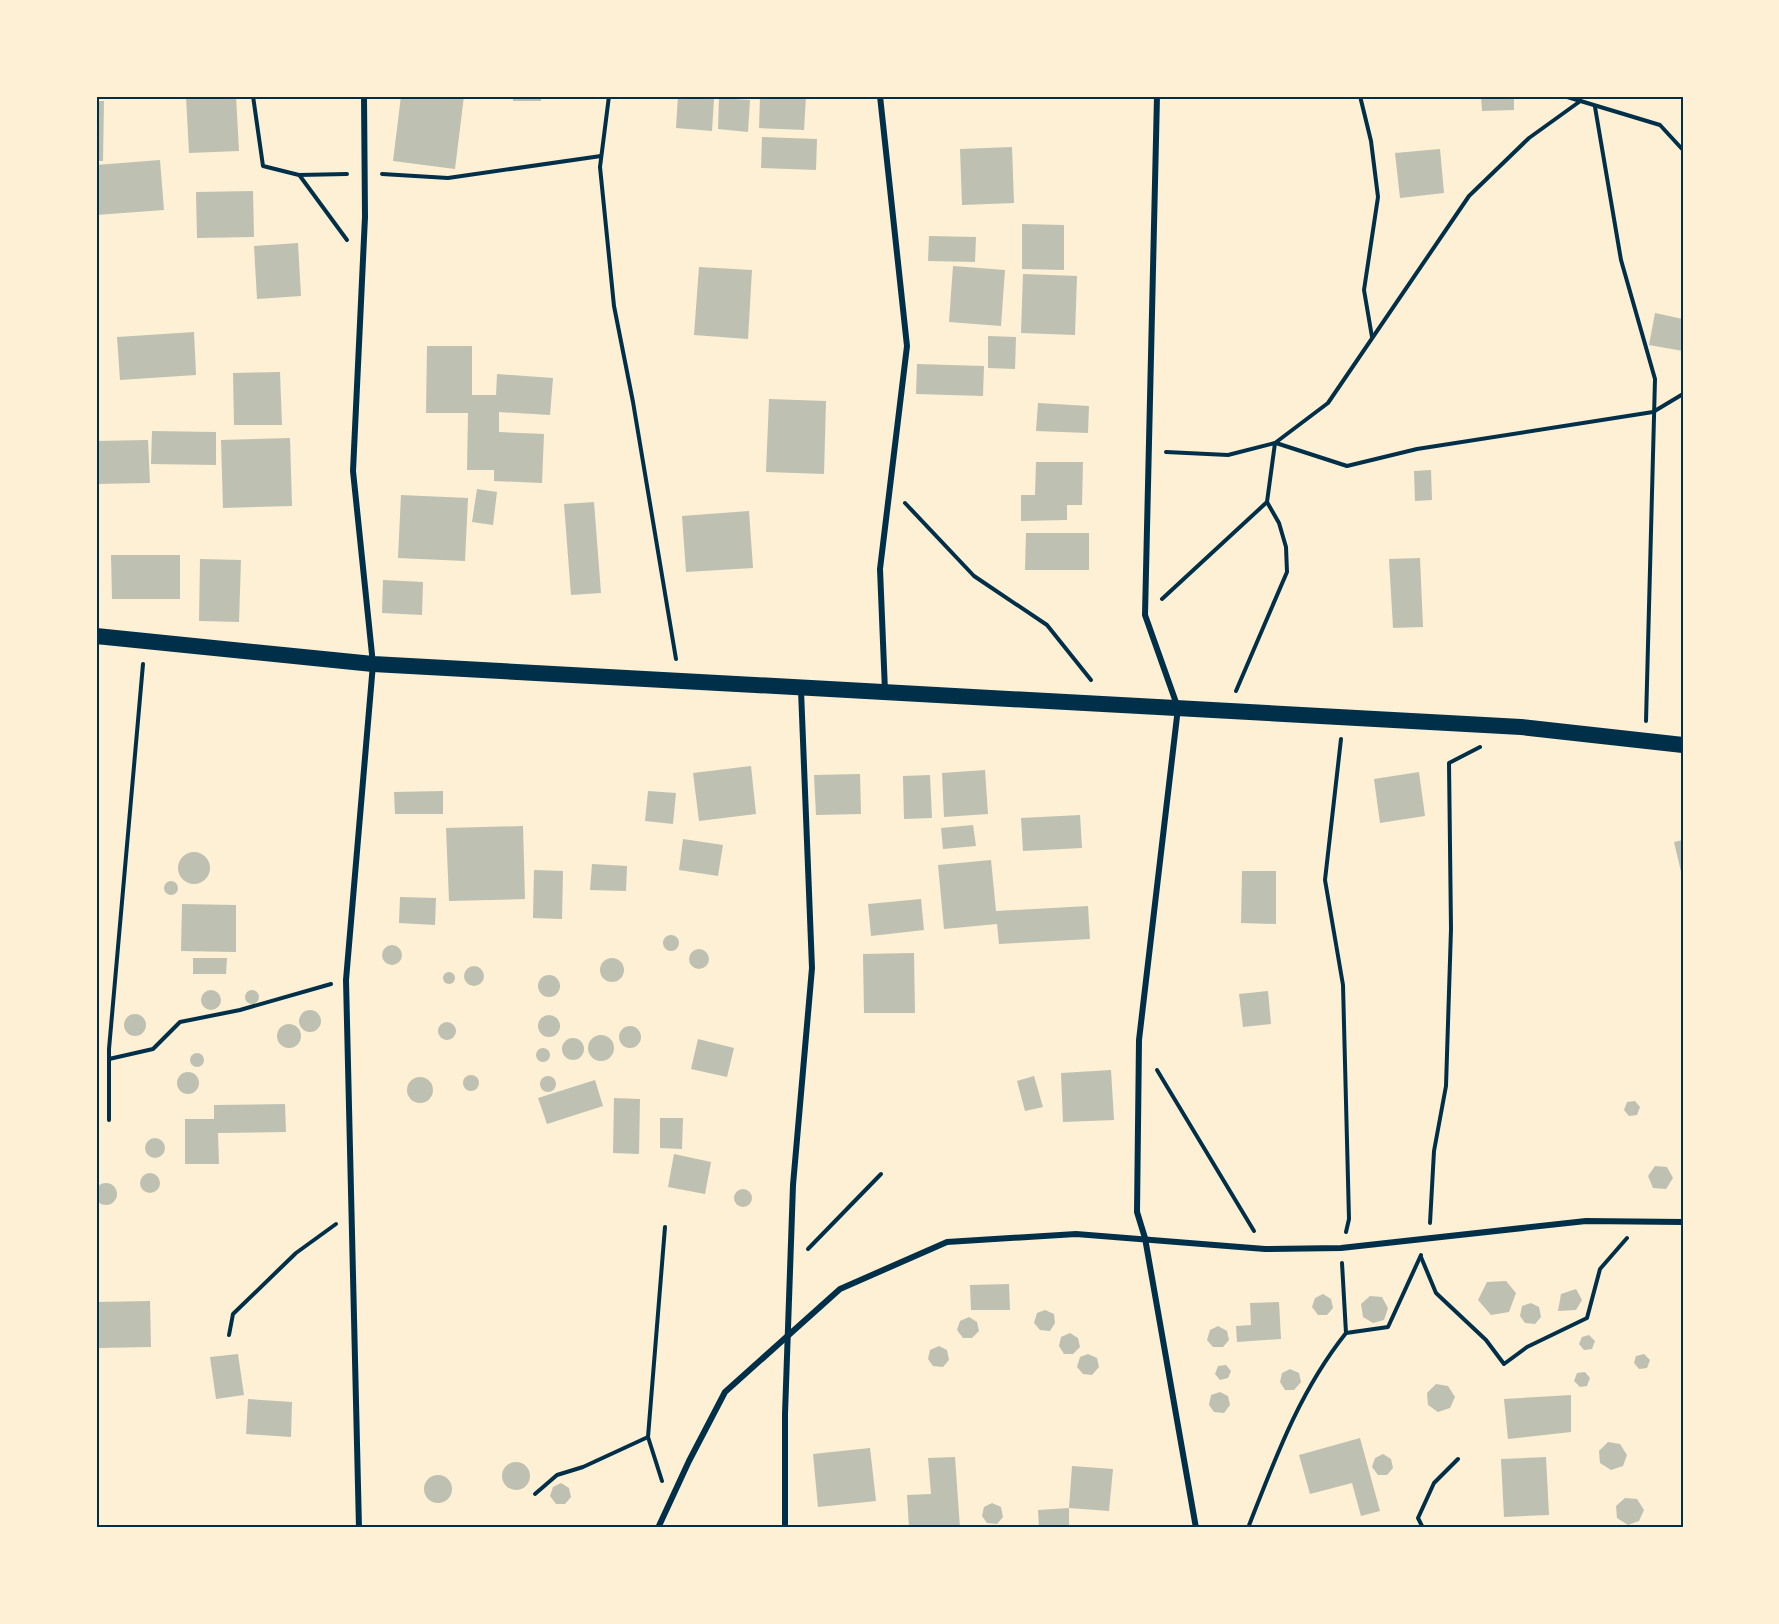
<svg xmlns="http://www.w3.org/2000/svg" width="1779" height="1624" font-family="Roboto,sans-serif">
  <rect width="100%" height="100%" fill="#fdf0d5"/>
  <g fill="#bec0b2">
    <polygon points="186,96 236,96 239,151 189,153"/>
    <polygon points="401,96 464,96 455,169 393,161"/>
    <rect x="513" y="96" width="28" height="5"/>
    <polygon points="678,96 714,99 712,131 676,128"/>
    <polygon points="760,96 806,96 804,130 759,128"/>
    <polygon points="1481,96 1514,96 1514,110 1482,111"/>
    <polygon points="719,98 750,100 748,132 718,129"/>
    <polygon points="96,101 104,101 103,161 96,161"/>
    <polygon points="762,137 817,139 816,170 761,168"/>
    <polygon points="1012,147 1014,203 962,205 960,149"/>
    <polygon points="1440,149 1444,193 1400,198 1395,153"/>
    <polygon points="160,160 164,210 96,215 96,165"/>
    <polygon points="253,191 254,237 197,238 196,192"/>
    <polygon points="1022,224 1064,225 1064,270 1022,269"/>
    <polygon points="929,236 976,237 975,262 928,261"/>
    <polygon points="298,243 301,296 257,299 254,246"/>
    <polygon points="953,266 1005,270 1001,326 949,322"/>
    <polygon points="699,267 752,270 748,339 694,335"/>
    <polygon points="1023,274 1077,276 1075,335 1021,333"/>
    <polygon points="1655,313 1683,319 1683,351 1649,345"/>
    <polygon points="194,332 196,375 120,380 117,337"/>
    <polygon points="988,336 1016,337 1015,369 988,368"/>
    <polygon points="427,346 472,346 472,395 496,395 497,374 553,378 550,415 499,412 499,432 544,434 542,483 494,481 494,470 467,470 468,413 426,413"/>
    <polygon points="917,364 984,366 983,396 916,394"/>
    <polygon points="280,372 282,425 234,425 233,373"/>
    <polygon points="769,399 826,401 824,474 766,472"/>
    <polygon points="1038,403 1089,406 1088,433 1036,431"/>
    <polygon points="152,431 216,432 216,465 151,464"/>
    <polygon points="290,438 292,506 223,508 221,440"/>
    <polygon points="148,440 150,483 96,484 96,441"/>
    <polygon points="1036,462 1083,462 1082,505 1067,505 1067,520 1021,521 1021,495 1035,495"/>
    <polygon points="1431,470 1432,500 1415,501 1414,471"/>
    <polygon points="477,489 497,492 493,525 472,522"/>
    <polygon points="401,495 468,498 465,561 398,558"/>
    <polygon points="594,502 601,593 571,595 564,504"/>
    <polygon points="749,511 753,568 686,572 682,516"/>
    <polygon points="1026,533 1089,533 1089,570 1025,570"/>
    <polygon points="111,555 180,555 180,599 112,599"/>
    <polygon points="1420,558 1423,627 1393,628 1389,559"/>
    <polygon points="200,559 241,560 239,622 199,621"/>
    <polygon points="383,580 423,582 422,615 382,613"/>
    <polygon points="751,766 756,814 699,821 693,773"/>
    <polygon points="985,770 988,814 944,817 942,773"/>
    <polygon points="1419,772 1425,816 1380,823 1374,779"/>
    <polygon points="860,774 861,814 816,815 814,775"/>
    <polygon points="930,775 932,818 904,819 903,776"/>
    <polygon points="443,791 443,814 395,814 394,792"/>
    <polygon points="648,791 676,793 673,824 645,821"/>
    <polygon points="1080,815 1082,848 1023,851 1021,818"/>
    <polygon points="973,825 976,846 943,849 941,828"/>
    <polygon points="523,826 525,899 449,901 446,828"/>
    <polygon points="683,839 723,845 718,876 679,870"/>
    <polygon points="1683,840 1683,876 1682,876 1674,842"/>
    <circle cx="194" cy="868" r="16"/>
    <polygon points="991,860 996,911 1088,906 1090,939 999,944 997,924 944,929 938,865"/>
    <polygon points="592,864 627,866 626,891 590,890"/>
    <polygon points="534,870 563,871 562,919 533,918"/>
    <polygon points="1242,871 1276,871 1276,924 1241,923"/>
    <circle cx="171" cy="888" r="7"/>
    <polygon points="400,897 436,898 435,925 399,923"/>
    <polygon points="921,899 924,930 871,936 868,904"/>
    <polygon points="182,904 236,905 236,952 181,951"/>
    <circle cx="671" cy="943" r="8"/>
    <circle cx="392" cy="955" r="10"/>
    <circle cx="699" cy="959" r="10"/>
    <polygon points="914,953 915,1013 864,1013 863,954"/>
    <circle cx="612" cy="970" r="12"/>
    <polygon points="193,958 227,958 226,974 193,974"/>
    <circle cx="474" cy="976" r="10"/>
    <circle cx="449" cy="978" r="6"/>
    <circle cx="549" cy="986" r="11"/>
    <circle cx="252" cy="997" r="7"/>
    <circle cx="211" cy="1000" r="10"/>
    <polygon points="1268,991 1271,1024 1243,1027 1239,994"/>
    <circle cx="310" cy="1021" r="11"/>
    <circle cx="135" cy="1025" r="11"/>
    <circle cx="549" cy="1026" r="11"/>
    <circle cx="447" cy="1031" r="9"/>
    <circle cx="289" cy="1036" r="12"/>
    <circle cx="630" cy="1037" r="11"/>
    <circle cx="601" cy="1048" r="13"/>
    <circle cx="573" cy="1049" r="11"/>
    <polygon points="698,1039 734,1048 727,1077 691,1069"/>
    <circle cx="543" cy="1055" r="7"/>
    <circle cx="197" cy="1060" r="7"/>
    <polygon points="1111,1070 1114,1120 1063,1122 1061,1073"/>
    <circle cx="188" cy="1083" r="11"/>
    <circle cx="471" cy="1083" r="8"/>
    <polygon points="1034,1076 1043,1107 1025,1111 1017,1081"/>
    <circle cx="548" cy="1084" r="8"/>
    <circle cx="420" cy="1090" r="13"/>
    <polygon points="595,1080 603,1106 547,1124 538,1098"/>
    <polygon points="614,1098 640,1099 639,1154 613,1153"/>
    <polygon points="1635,1101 1640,1107 1637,1115 1629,1116 1624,1110 1627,1102"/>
    <polygon points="285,1104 286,1132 218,1133 219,1164 185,1164 185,1119 214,1119 214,1105"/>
    <polygon points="660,1118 683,1118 682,1149 660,1148"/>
    <circle cx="155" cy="1148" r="10"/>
    <polygon points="674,1154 711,1162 705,1194 668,1187"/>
    <polygon points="1655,1166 1667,1167 1673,1178 1666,1189 1653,1188 1648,1176"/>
    <circle cx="150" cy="1183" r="10"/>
    <circle cx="106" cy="1194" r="11"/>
    <circle cx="743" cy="1198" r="9"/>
    <polygon points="1506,1281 1516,1293 1509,1312 1491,1315 1478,1300 1487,1282"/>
    <polygon points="1009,1284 1010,1310 971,1310 970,1285"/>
    <polygon points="1576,1289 1582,1300 1576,1310 1558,1311 1561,1294"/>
    <polygon points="1323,1294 1331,1299 1333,1308 1327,1315 1318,1315 1312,1307 1315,1298"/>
    <polygon points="1370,1296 1382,1297 1388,1308 1384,1320 1373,1323 1363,1317 1361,1304"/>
    <polygon points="150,1301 151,1347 97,1348 96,1302"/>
    <polygon points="1279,1302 1281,1339 1237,1342 1236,1326 1251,1325 1250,1303"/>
    <polygon points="1531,1303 1539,1307 1541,1317 1535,1324 1525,1323 1520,1316 1522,1306"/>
    <polygon points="1045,1310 1054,1314 1055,1323 1050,1331 1040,1330 1034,1323 1037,1313"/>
    <polygon points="969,1317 977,1322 979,1331 972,1338 963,1338 957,1330 960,1321"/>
    <polygon points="1218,1326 1227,1331 1229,1340 1223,1347 1213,1347 1207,1340 1210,1330"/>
    <polygon points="1070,1333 1078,1338 1080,1347 1073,1354 1064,1354 1059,1346 1061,1337"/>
    <polygon points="1589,1335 1595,1341 1592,1349 1584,1350 1579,1344 1582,1337"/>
    <polygon points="939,1346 947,1350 949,1360 943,1367 933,1366 928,1359 930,1350"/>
    <polygon points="238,1354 244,1395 216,1399 210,1357"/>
    <polygon points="1088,1354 1097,1358 1099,1367 1092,1375 1083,1374 1077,1367 1080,1357"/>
    <polygon points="1644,1354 1650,1360 1647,1368 1639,1369 1634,1363 1636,1356"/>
    <polygon points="1226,1365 1231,1371 1228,1378 1220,1380 1215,1374 1218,1366"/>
    <polygon points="1290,1369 1299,1373 1301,1382 1294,1390 1285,1390 1280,1382 1282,1373"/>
    <polygon points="1585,1372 1590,1378 1587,1386 1580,1387 1574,1381 1577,1373"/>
    <polygon points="1436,1384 1448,1386 1455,1397 1450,1408 1438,1412 1428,1405 1427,1393"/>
    <polygon points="1220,1392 1228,1396 1230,1405 1224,1413 1214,1412 1209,1405 1211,1395"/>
    <polygon points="1571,1395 1571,1432 1508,1439 1504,1399"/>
    <polygon points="248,1399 292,1402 291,1437 246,1434"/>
    <polygon points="1360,1438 1380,1511 1361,1516 1352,1483 1310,1494 1299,1455"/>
    <polygon points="1608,1442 1620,1444 1627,1455 1623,1466 1611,1470 1600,1463 1599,1451"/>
    <polygon points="870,1448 876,1501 818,1507 813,1454"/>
    <polygon points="1383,1454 1391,1459 1393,1468 1387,1475 1378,1475 1372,1467 1375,1458"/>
    <polygon points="955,1457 960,1528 909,1528 907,1495 931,1494 928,1458"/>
    <polygon points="1546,1457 1549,1515 1504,1517 1501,1459"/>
    <circle cx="516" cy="1476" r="14"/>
    <polygon points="1072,1466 1113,1469 1109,1511 1069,1508 1069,1528 1039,1528 1038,1510 1069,1508"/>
    <circle cx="438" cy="1489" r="14"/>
    <polygon points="561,1483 569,1488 571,1497 565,1504 556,1504 550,1496 553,1487"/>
    <polygon points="1625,1498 1637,1499 1644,1510 1639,1521 1628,1525 1617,1518 1616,1506"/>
    <polygon points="992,1503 1001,1507 1003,1517 997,1524 987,1523 982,1516 984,1507"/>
  </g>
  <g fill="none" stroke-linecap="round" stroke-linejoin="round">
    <g stroke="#003049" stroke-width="4">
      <polyline points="253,96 263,166 299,175 347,174"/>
      <polyline points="609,96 600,167 614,306 633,402 676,659"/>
      <polyline points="1360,96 1371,141 1378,197 1364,290 1372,337"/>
      <polyline points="1564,96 1660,125 1683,150"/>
      <polyline points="1595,107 1621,260 1655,379 1646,721"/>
      <polyline points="382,174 448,178 601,156"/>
      <polyline points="300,176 347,240"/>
      <polyline points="1276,443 1347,466 1417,449 1653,412 1683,394"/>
      <polyline points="1166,452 1228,455 1275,443 1328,403 1469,196 1529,138 1579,102 1580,96"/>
      <polyline points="905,503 974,576 1047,625 1091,680"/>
      <polyline points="1162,599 1267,502 1275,443"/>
      <polyline points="1236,691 1287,572 1286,547 1279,523 1267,502"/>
      <polyline points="1341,739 1325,880 1343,985 1349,1219 1346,1232"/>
      <polyline points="109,1059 153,1049 180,1022 240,1010 331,984"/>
      <polyline points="1157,1070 1254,1231"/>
      <polyline points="109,1120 109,1049 143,664"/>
      <polyline points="1430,1223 1434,1151 1446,1086 1451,929 1449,763 1480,747"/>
      <polyline points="808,1249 881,1174"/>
      <polyline points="1421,1257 1436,1293 1486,1340 1504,1364 1527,1347 1587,1318 1600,1269 1627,1238"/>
      <polyline points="1346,1333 1388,1327 1421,1255"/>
      <polyline points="229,1335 233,1314 296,1253 336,1224"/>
      <polyline points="662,1481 648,1437 665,1227"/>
      <polyline points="535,1494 557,1475 583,1467 648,1437"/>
      <path d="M1248,1528C1275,1459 1299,1392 1346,1333L1342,1263"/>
      <polyline points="1423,1528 1418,1518 1434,1483 1458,1459"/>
    </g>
    <g stroke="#003049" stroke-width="6">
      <polyline points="880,96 907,346 880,569 885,691"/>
      <polyline points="1157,96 1145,615 1178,708 1139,1040 1137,1212 1145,1238 1196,1528"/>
      <polyline points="359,1528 346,980 373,664 353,471 365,217 364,96"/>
      <polyline points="658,1528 689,1461 725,1392 840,1289 947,1242 1076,1234 1265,1249 1341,1248 1586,1221 1683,1222"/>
      <polyline points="785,1528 785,1414 793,1185 812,968 801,690"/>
    </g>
    <polyline stroke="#003049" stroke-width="16" points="96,636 373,664 1521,727 1683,745"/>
  </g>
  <rect width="1779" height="1624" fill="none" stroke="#fdf0d5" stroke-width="195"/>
  <rect x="98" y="98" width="1584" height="1428" fill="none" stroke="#003049" stroke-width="2"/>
</svg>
